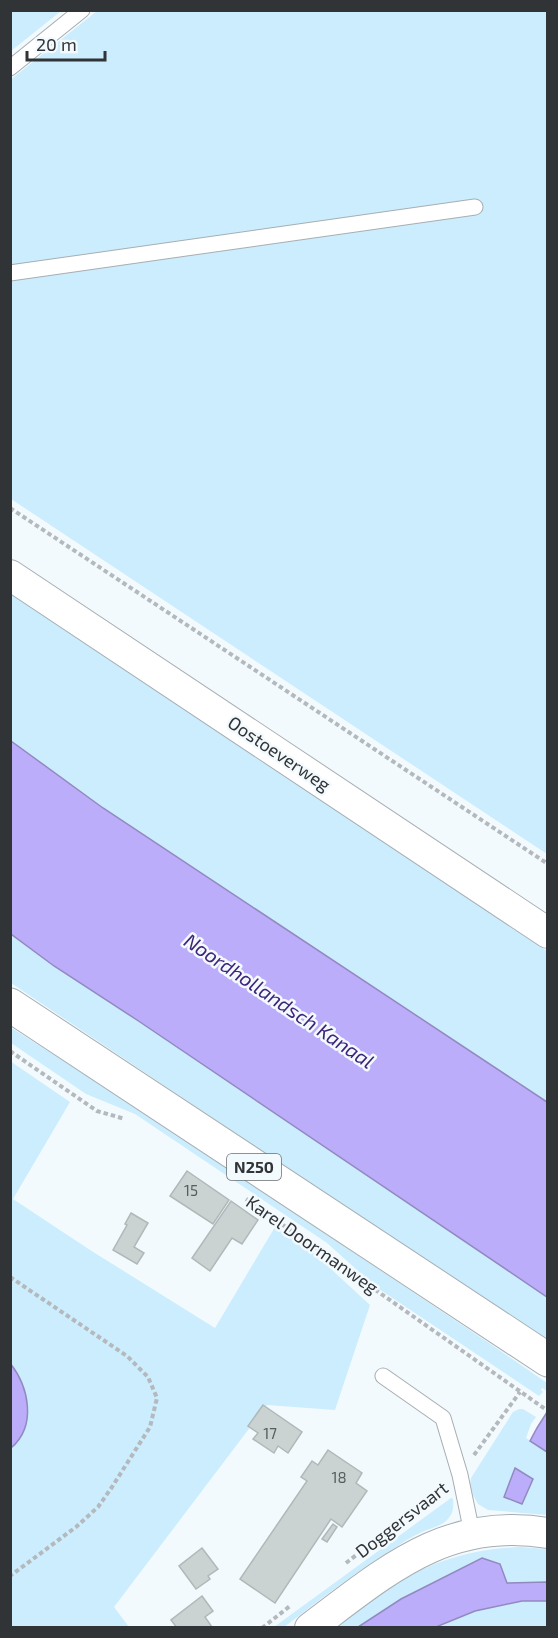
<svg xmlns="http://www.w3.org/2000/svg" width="558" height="1638" font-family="'Exo 2',sans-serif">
  <rect width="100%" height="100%" fill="#f3fafe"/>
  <g fill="#cbedfd">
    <polygon points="10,11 11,10 61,11 11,51"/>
    <polygon points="97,11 547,11 547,854 11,499 10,80"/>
    <polygon points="10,591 547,951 547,1102 103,808 11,741"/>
    <polygon points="10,934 54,966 137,1020 547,1297 547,1342 11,983"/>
    <polygon points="10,1027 124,1099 489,1343 547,1383 547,1391 542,1388 541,1390 543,1392 539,1396 376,1287 327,1243 135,1114 86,1094 11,1043"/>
    <polygon points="10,1061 70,1102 13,1199 90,1250 215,1328 275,1227 305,1245 370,1305 335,1410 267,1405 114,1607 129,1627 11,1627"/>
    <polygon points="519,1409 523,1409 536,1417 531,1424 526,1438 547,1452 547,1515 488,1510 478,1504 473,1495 470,1486 471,1478 513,1412"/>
    <path d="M451,1498L453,1499C454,1507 453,1514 447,1520C440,1527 430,1528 422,1532C415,1535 408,1539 402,1543C360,1569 322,1598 284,1627H274Z"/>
    <path d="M520,1547L547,1549V1582L506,1583L441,1578L401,1599L358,1627L331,1628C396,1581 436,1551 520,1547Z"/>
    <polygon points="522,1601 547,1601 547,1627 436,1628 475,1611"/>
  </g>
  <g fill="#bcadfb" stroke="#9289c0" stroke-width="1.5">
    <polygon points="11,741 103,808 547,1102 547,1297 137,1020 54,966 11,934"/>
    <path d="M10,1363C29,1387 37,1426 11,1448Z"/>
    <polygon points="547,1412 547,1452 530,1441 537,1428"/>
    <polygon points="515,1468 533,1479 522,1504 504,1497"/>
    <polygon points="482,1558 500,1564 507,1583 547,1582 547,1601 522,1601 475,1611 436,1627 358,1627 401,1599"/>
  </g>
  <g fill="#cad2d2" stroke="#b0b8b8" stroke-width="1.5">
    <polygon points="187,1171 229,1200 213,1224 170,1196"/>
    <polygon points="231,1201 258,1220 242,1244 232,1238 210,1271 192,1258"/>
    <polygon points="131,1213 148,1223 134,1247 144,1253 137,1264 113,1250 127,1225 125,1224"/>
    <polygon points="263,1405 302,1432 288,1453 278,1446 274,1453 253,1439 258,1433 248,1426"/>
    <polygon points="328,1450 362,1473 356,1483 367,1491 342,1527 331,1519 275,1603 240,1579 307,1481 301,1477 312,1461 318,1465"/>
    <polygon points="333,1524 337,1527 327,1542 322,1539"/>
    <polygon points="202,1548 218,1569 208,1576 210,1579 196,1589 179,1566"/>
    <polygon points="202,1596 213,1611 205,1617 212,1627 177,1628 171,1620"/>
  </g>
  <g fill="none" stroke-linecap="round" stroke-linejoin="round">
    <defs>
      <g id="service">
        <polyline points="10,68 82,10"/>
        <polyline points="10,273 475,207"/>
        <polyline points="383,1376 443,1418 460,1475 472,1533"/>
      </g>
      <g id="minor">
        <polyline points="10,575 548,933"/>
        <path d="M310,1628C385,1572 446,1516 548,1533"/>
      </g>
      <polyline id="primary" points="10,1005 548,1360"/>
    </defs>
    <use href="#service" stroke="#a7aeb2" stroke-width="17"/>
    <use href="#minor" stroke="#a7aeb2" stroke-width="32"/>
    <use href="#primary" stroke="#a7aeb2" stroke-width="35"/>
    <g stroke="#b4b9bd" stroke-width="4" stroke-dasharray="4.5 3" stroke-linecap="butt">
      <polyline points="10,508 548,864"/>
      <polyline points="10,1051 97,1111 125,1119"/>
      <polyline points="246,1199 548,1411"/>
      <polyline points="10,1277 127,1356 148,1377 157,1398 150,1427 112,1487 98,1507 76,1527 10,1576"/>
      <polyline points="474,1455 520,1392"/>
      <polyline points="346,1563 442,1489"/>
      <polyline points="262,1628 290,1606"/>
    </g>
    <use href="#service" stroke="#fff" stroke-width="15"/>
    <use href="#minor" stroke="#fff" stroke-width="30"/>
    <use href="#primary" stroke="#fff" stroke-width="33"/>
  </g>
  <g text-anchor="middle" stroke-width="5" stroke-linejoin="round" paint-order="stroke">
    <g font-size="15" fill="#575c5d">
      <text x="191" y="1196">15</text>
      <text x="270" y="1439">17</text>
      <text x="339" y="1483">18</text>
    </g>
    <rect fill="#f3fafe" stroke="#6b6f72" stroke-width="1.5" x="227" y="1154" width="54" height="26" rx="4.5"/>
    <g font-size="16" font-weight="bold" fill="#313436">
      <text x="254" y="1173">N250</text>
    </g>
    <g font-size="18" fill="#313436" stroke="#f3fafe">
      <text transform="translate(279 754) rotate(34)" y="6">Oostoeverweg</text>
      <text transform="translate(312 1245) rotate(35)" y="6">Karel Doormanweg</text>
      <text transform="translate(402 1520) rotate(-38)" y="6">Doggersvaart</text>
    </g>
    <g font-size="20" font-style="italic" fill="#40237b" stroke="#f3fafe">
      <text transform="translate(279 1001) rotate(34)" y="7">Noordhollandsch Kanaal</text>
    </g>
  </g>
  <rect width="558" height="1638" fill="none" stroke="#313436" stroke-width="24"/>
  <path d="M27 51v9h78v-9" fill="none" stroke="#313436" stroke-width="3"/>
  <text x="36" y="51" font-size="18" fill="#313436" stroke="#f3fafe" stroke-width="4.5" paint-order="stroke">20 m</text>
</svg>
